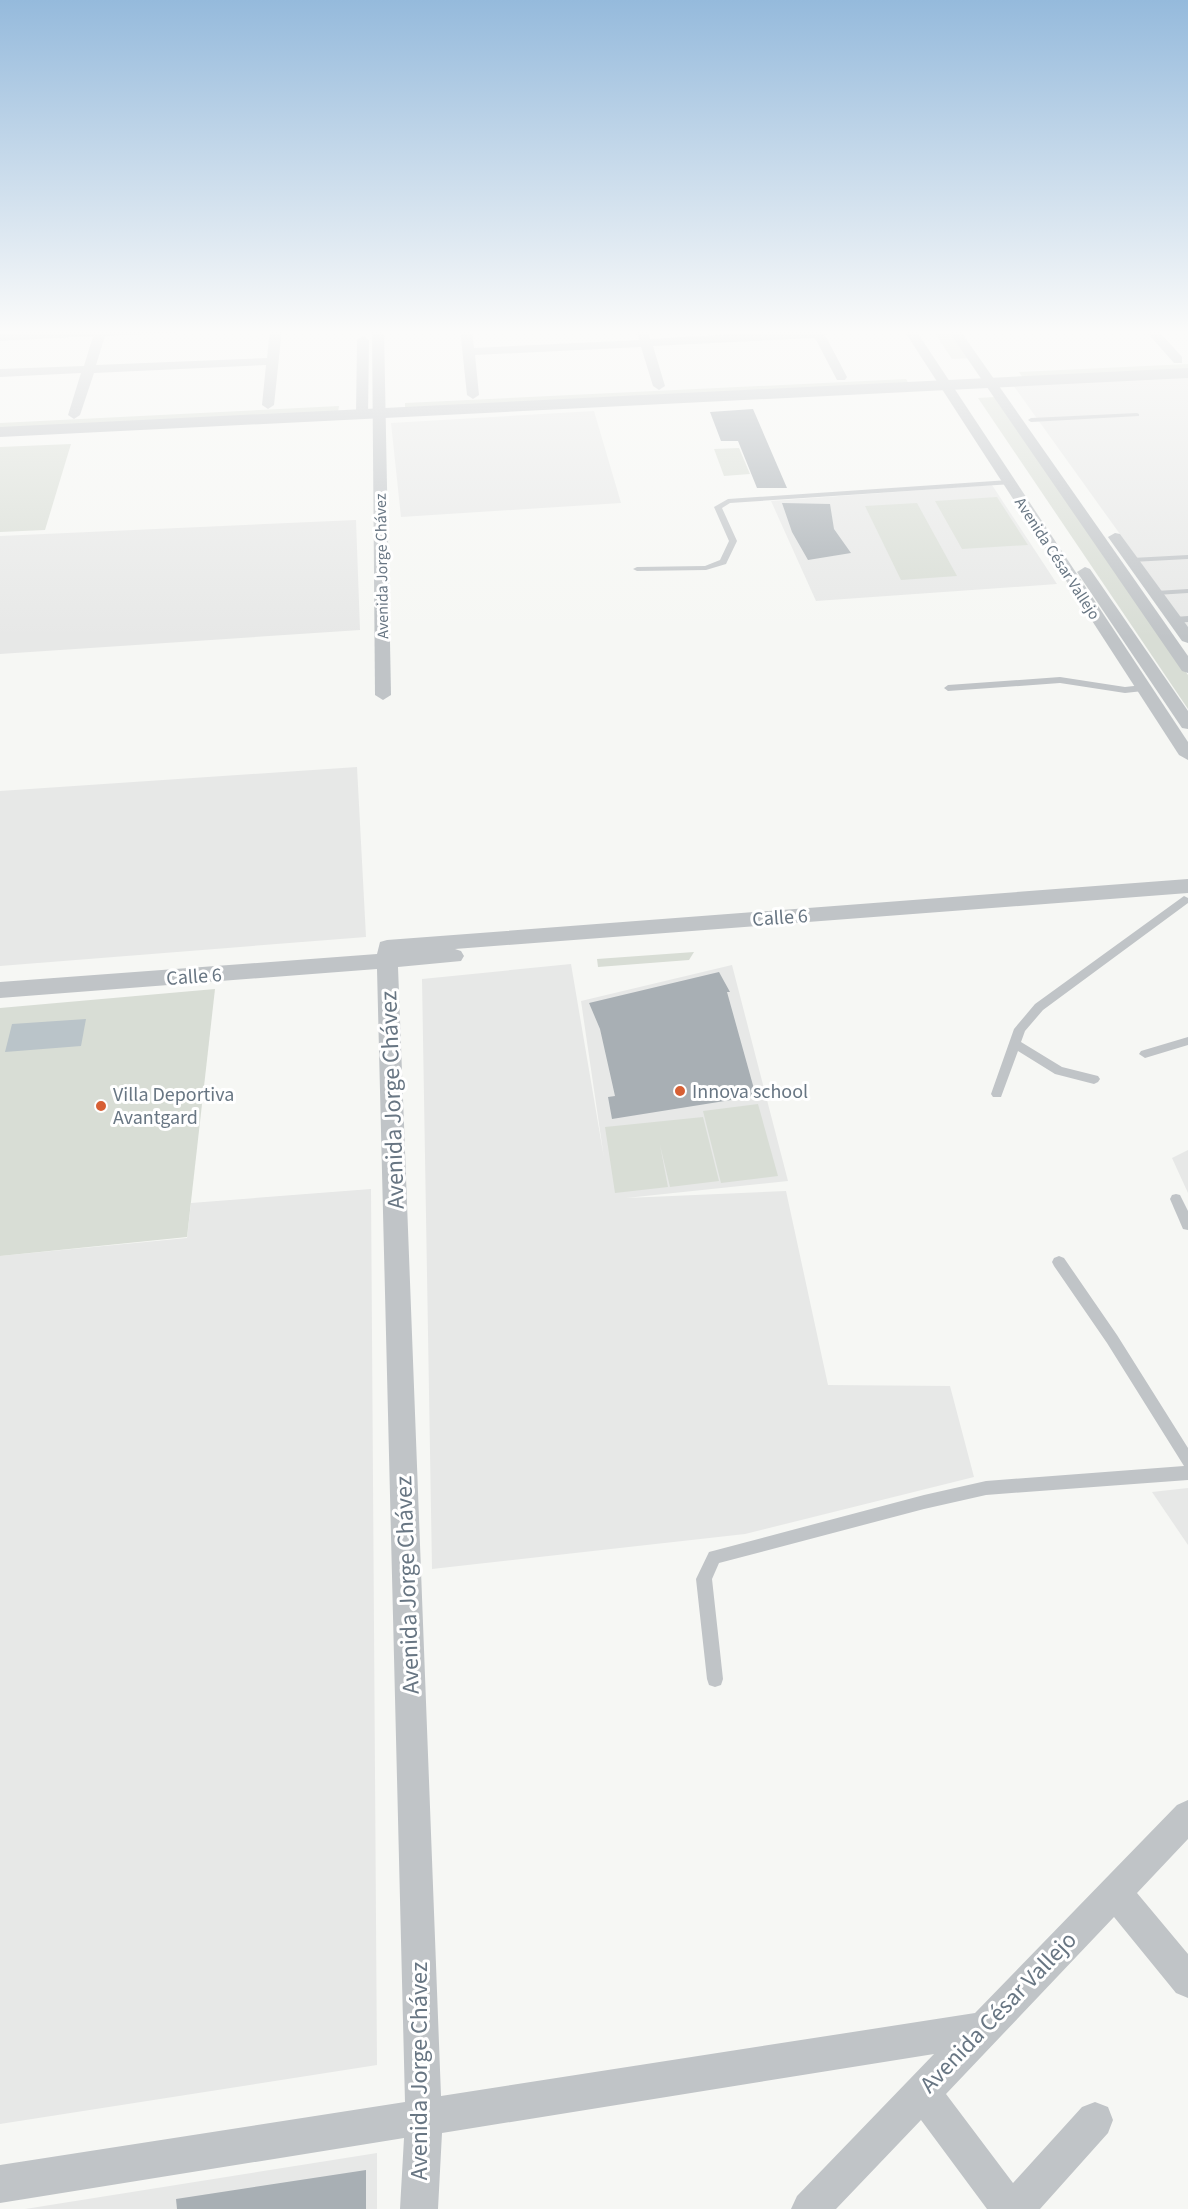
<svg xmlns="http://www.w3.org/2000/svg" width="1188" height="2209" font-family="'Source Sans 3',sans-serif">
  <rect width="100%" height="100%" fill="#f6f7f4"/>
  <g fill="#e7e8e7">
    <polygon points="1188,376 1188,629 1013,385"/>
    <polygon points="594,411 621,503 401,517 391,423"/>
    <polygon points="992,485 1057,584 816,601 771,501"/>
    <polygon points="356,520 360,630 0,654 0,536"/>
    <polygon points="357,767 366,937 0,966 0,791"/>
    <polygon points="571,964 604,1158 581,1001 732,965 788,1181 626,1198 786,1191 828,1385 950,1386 974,1477 745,1534 432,1569 422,979"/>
    <polygon points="1188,1150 1188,1193 1172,1158"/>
    <polygon points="371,1189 377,2065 0,2124 0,1256 187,1238 191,1203"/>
    <polygon points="1188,1488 1188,1545 1152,1492"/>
    <polygon points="377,2153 377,2209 25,2209"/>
  </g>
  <g fill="#d8ddd5">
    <polygon points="932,329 953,329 973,358 952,359"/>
    <polygon points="1188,364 1188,370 1023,378 1019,372"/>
    <polygon points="906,379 909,384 405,409 405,403"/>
    <polygon points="995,397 1188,675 1188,709 978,398"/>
    <polygon points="339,406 338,412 0,428 0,423"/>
    <polygon points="71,444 45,530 0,532 0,447"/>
    <polygon points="739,448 750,474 724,476 714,449"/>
    <polygon points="997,497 1028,545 962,549 935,501"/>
    <polygon points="917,503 957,576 901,580 865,506"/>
    <polygon points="694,952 689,960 598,967 597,959"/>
    <polygon points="215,989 187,1237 0,1256 0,1008"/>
    <polygon points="758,1104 778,1176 721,1183 703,1111"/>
    <polygon points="703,1117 719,1181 670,1187 660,1145 668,1187 615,1193 605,1127"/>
  </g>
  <polygon fill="#bac4c9" points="86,1019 81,1046 5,1052 12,1024"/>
  <g fill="#a8afb4">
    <polygon points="753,409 787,488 757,488 738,441 721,441 710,412"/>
    <polygon points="782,503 830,504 834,529 851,553 808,560 792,532"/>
    <polygon points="719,972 730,992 727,992 756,1096 612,1119 608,1097 615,1096 600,1029 589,1003"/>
    <polygon points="366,2170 366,2209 177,2209 176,2199"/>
  </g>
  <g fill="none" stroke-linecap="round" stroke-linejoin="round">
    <g fill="#c0c4c7" fill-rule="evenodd">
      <polygon points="1137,413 1139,414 1139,416 1031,422 1028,420 1031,418"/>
      <polygon points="1009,480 1013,482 1012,484 730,503 722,508 737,541 726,564 706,570 637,571 633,569 637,567 705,566 720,560 729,541 714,507 728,499"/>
      <polygon points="1188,555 1188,559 1132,562 1128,560 1132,558"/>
      <polygon points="1188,589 1188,593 1156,595 1152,593 1156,591"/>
      <polygon points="1188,616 1188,622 1175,623 1171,620 1175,617"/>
      <polygon points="1060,677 1125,687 1143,685 1147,688 1143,691 1125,693 1060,683 948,691 944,688 948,685"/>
      <polygon points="1184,896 1188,898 1188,903 1043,1010 1025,1031 1021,1042 1062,1067 1098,1076 1100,1079 1098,1082 1094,1084 1055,1074 1018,1051 1001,1097 993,1097 991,1094 1014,1029 1035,1004"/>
      <polygon points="1188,1037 1188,1045 1145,1058 1139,1054 1141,1051"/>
      <polygon points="1176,1194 1180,1195 1188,1211 1188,1230 1183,1229 1170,1199 1172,1195"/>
      <polygon points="1059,1256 1064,1258 1117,1335 1188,1448 1188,1480 986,1495 924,1509 719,1563 712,1579 723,1679 721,1685 715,1687 709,1685 707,1679 696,1579 709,1552 924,1495 986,1481 1184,1466 1107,1343 1054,1266 1052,1262 1054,1258"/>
    </g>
    <g fill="#c0c4c7" fill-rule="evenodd">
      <polygon points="95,329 182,329 176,333 105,336 96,365 267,358 270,329 282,329 274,405 268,409 262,405 266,365 94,373 80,415 74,419 68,415 81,373 0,377 0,369 84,366 93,336 0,341 0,333"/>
      <polygon points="372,329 384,329 391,695 383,700 375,695"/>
      <polygon points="460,329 472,329 474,348 639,340 637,329 647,329 650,339 822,329 847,377 845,380 837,380 815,338 653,346 665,386 659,390 653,386 641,347 475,355 479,395 473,399 467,395"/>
      <polygon points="903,329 915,329 1188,742 1188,760 1179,755"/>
      <polygon points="947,329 959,329 1188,656 1188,673 1182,671"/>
      <polygon points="1144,329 1157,329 1182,357 1182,363 1174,363"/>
      <polygon points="363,336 369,340 368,415 362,419 356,415 357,340"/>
      <polygon points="1115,533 1120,534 1188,627 1188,643 1182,641 1108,537"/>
      <polygon points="1085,567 1090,569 1188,711 1188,729 1182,728 1077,572"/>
      <polygon points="1188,879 1188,893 455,949 461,951 464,956 461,961 398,967 441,2096 975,2013 1177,1805 1188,1800 1188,1839 1137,1893 1188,1954 1188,1998 1176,1993 1114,1917 946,2094 1013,2183 1082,2107 1095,2102 1108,2107 1113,2120 1108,2133 1040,2209 987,2209 921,2120 836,2209 791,2209 797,2196 934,2054 442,2133 438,2209 400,2209 404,2138 0,2203 0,2165 405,2102 377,969 0,998 0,982 377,954 380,942 387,940"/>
    </g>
    <polygon fill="#c0c4c7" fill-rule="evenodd" points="1188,368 1188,378 0,437 0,427"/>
  </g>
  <linearGradient id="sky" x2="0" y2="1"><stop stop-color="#95badc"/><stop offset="0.52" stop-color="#fbfbfa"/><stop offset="1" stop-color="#fbfbfa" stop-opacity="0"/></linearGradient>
  <rect width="1188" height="638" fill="url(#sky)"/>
  <g fill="#d75f34" stroke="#fff" stroke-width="2">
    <circle cx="680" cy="1091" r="6"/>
    <circle cx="101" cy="1106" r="6"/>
  </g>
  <g text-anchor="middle" stroke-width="6" stroke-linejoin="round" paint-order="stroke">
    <g font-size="16" fill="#687683" stroke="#fff">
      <text transform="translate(1058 558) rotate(57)" y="6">Avenida César Vallejo</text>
      <text transform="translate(381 566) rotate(-91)" y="6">Avenida Jorge Chávez</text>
    </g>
    <g font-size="20" fill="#687683" stroke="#fff">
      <text transform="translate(780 917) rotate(-4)" y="7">Calle 6</text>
      <text transform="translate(194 976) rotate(-4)" y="7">Calle 6</text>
    </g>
    <g font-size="20" fill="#687683" stroke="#fff" text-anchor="start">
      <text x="692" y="1098">Innova school</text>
      <text x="113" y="1101">Villa Deportiva<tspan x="113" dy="23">Avantgard</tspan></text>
    </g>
    <g font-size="24" fill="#687683" stroke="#fff">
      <text transform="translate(392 1100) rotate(-92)" y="8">Avenida Jorge Chávez</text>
      <text transform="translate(407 1585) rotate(-92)" y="8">Avenida Jorge Chávez</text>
      <text transform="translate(998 2012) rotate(-46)" y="8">Avenida César Vallejo</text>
      <text transform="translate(419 2071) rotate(-90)" y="8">Avenida Jorge Chávez</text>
    </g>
  </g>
</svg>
